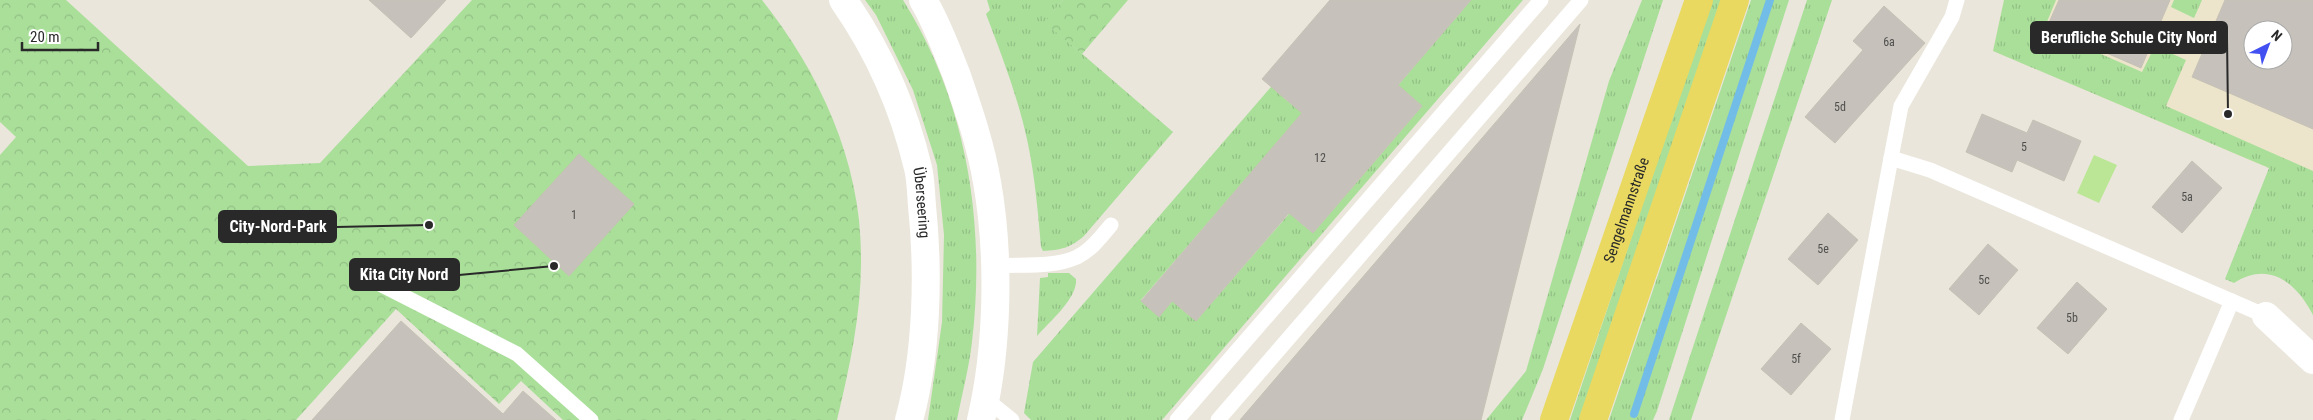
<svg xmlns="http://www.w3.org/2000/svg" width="2313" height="420" font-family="'Roboto Condensed',sans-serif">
  <defs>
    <pattern id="grass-tufts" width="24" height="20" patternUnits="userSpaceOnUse" patternTransform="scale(1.25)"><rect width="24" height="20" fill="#aadf9a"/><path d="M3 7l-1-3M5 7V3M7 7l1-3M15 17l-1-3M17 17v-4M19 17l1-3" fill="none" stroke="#92bf85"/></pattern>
    <pattern id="park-crowns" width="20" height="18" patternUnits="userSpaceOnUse" patternTransform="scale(1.25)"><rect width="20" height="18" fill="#aadf9a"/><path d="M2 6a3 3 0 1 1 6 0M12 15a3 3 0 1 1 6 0" fill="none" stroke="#92bf85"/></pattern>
  </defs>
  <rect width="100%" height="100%" fill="#eae6db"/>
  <path fill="#ece5cb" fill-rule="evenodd" d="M2004,0H2313V187L1993,51ZM2253,30H2283V60H2253Z"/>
  <g fill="url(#grass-tufts)">
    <path d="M865,0H903C967,102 986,223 972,342C969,368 962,394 957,420H928L942,322L944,235L937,165L913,90L876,15Z"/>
    <path d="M987,0H1063L1045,22L1173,132L1084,236C1070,248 1061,250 1043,251L1041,247C1038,212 1035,178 1028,144C1019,100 1002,56 986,14L990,10Z"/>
    <polygon points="1471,0 1523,0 1162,420 1031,420 1024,413 1033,362 1289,66 1295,72 1277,92 1296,108 1307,108 1141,300 1159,316 1177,296 1179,307 1196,321 1294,208 1295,218 1313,233 1422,106 1403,90 1393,91"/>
    <polygon points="1642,0 1663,0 1543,369 1522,420 1486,420 1526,371 1609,81"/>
    <polygon points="1711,0 1721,0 1580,420 1570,420"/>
    <polygon points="1751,0 1789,0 1657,411 1653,420 1609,420"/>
    <polygon points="1807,0 1832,0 1691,420 1669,420"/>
    <path d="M2004,0H2056L2044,29L2142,72L2155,46L2186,60L2166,106L2313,171V315C2297,284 2270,260 2234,283L2225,279L2269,168L1993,51Z"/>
    <polygon points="2174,0 2202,0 2194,18 2171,7"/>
    <path d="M1048,273H1069L1076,279C1078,298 1049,322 1037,336L1040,278L1048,277Z"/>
  </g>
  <g fill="url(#park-crowns)">
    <path d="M0,0H66L248,166L320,163L472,0H762C819,72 861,161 861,255C862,310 850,366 837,420H563L521,381L499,404L396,309L296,420H0V155L16,137L0,122Z"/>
    <polygon points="1063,0 1128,0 1082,54 1044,22"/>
  </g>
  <polygon fill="#bbe696" points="2094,155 2117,165 2099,203 2077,193"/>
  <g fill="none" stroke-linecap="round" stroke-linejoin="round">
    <polyline stroke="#72bce8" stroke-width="8" points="1634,414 1770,0"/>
  </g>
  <g fill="#c6c2bb" stroke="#c6c1b5" fill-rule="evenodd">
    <polygon points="369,0 446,0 411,38"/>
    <polygon points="1330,0 1471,0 1398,85 1422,106 1313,233 1289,213 1196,321 1172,301 1159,317 1141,301 1302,113 1262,79"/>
    <polygon points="2059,0 2170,0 2141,68 2047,27"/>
    <path d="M2225,0H2313V129L2192,77ZM2253,30H2283V60H2253Z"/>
    <polygon points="1884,6 1925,43 1835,143 1805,117 1863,50 1853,41"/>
    <polygon points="1580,24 1481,420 1240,420"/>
    <polygon points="1982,114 2027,133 2033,120 2081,141 2064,181 2017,160 2012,172 1966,152"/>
    <polygon points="579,154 634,204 569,276 514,225"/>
    <polygon points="2192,161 2222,188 2182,233 2152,207"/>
    <polygon points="1828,213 1858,240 1818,285 1788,259"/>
    <polygon points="1988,244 2018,270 1979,315 1949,289"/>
    <polygon points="2077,282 2107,309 2068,354 2037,328"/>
    <polygon points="401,321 503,414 523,391 556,420 312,420"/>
    <polygon points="1801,323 1831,349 1791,395 1761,369"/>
  </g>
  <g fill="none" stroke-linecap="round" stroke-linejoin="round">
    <g stroke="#fff" stroke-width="15">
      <polyline points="1891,158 1901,106 1952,17 1957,0"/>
      <path d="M995,266C1021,264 1053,268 1077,257C1091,250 1101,237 1111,225"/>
      <polyline points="378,283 517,354 591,420"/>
      <polyline points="986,399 1012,420"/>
      <polyline points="1177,420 1541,0"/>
      <polyline points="1218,420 1581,0"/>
      <polyline points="1842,420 1891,158 1930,170 2266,316"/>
      <polyline points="2181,420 2232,301"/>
    </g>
    <polyline stroke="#fff" stroke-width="28" points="2266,316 2313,360"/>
    <g stroke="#fff" stroke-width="28">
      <path id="s1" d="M843,0C878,50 904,109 918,168C921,180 921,194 922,206C929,273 927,355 909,420"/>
      <path d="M923,0C937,23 947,51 957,76C969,111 981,146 987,182C1000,255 998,348 981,420"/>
    </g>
    <g stroke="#e9d961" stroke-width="28">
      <path id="s2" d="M1554,420L1699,0"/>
      <polyline points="1593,420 1735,0"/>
    </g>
  </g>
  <g text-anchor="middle" stroke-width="5" stroke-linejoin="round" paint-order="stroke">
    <g font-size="12" fill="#504f4e">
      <text x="1889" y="46">6a</text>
      <text x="1840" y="111">5d</text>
      <text x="2024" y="151">5</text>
      <text x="1320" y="162">12</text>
      <text x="2187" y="201">5a</text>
      <text x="574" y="219">1</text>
      <text x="1823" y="253">5e</text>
      <text x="1984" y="284">5c</text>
      <text x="2072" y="322">5b</text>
      <text x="1796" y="363">5f</text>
    </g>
    <g font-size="15" fill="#292929" stroke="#fff">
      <text dy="5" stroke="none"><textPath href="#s1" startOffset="220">Überseering</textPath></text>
      <text dy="5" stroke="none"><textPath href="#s2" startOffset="222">Sengelmannstraße</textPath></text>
    </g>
  </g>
  <path fill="none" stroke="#292929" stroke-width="2" d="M2228 114L2227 38M429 225L336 227M554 266L459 275"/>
  <g fill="#292929" stroke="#fff" stroke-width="2">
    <circle cx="2228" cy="114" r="5"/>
    <circle cx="429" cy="225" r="5"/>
    <circle cx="554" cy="266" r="5"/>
  </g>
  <g fill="#292929" stroke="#292929" stroke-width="2">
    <rect x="2031" y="22" width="196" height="31" rx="5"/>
    <rect x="219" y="211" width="117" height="31" rx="5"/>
    <rect x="350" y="259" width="109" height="31" rx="5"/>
  </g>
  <g font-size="16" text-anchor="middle" font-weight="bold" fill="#fff">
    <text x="2129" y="43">Berufliche Schule City Nord</text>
    <text x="278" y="232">City-Nord-Park</text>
    <text x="404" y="280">Kita City Nord</text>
  </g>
  <g transform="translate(2268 45) rotate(42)"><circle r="24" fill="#ffffff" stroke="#a9a9a9"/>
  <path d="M0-4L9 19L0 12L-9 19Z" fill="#424ff1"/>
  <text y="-8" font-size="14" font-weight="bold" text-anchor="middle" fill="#292929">N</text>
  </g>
  <path d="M22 42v8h76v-8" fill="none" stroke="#292929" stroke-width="2.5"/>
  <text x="30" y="42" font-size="15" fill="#292929" stroke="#ffffff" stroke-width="4" paint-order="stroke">20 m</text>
</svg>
